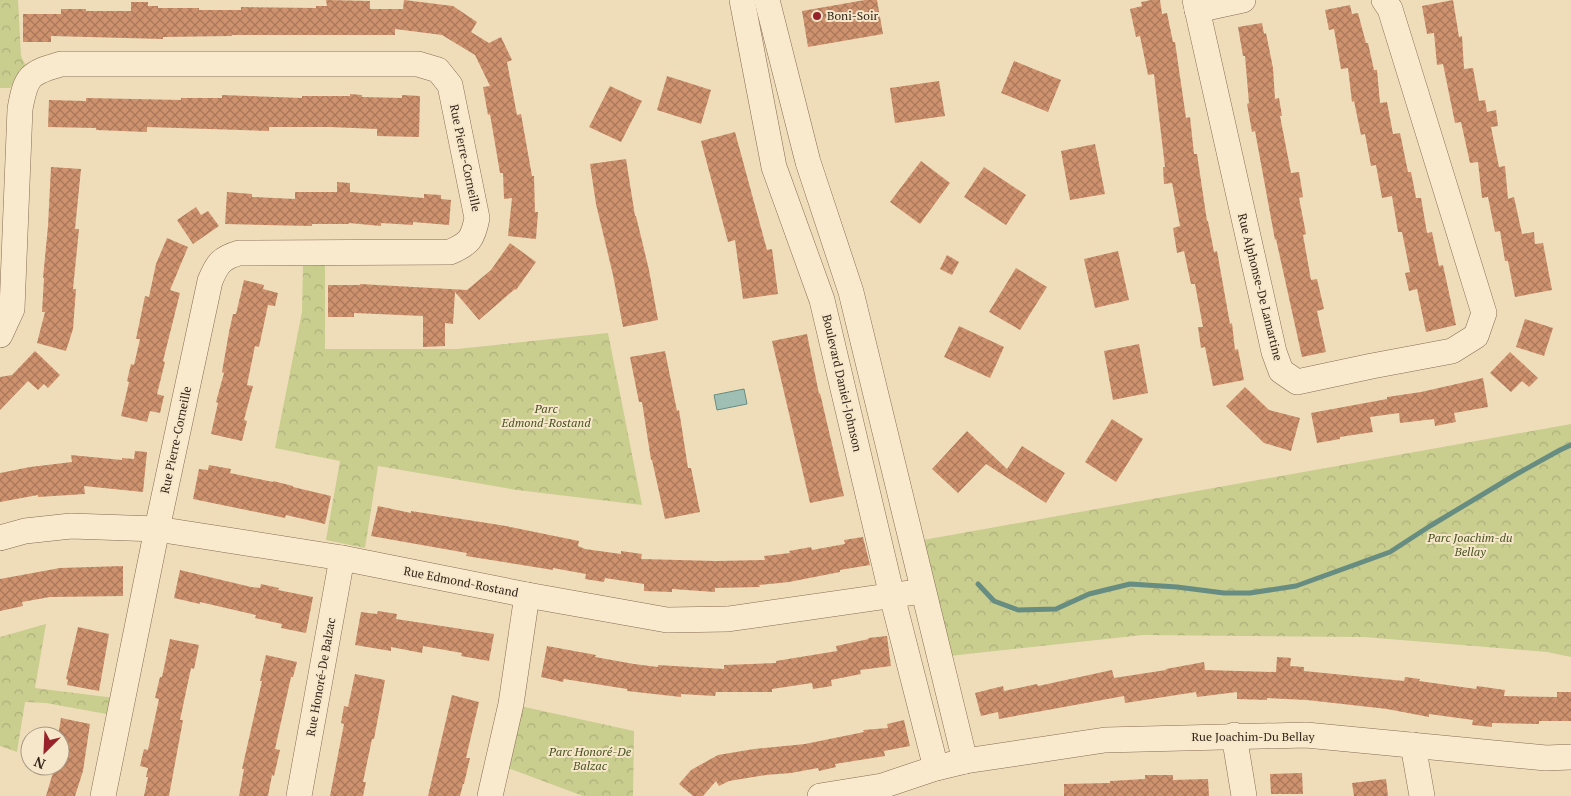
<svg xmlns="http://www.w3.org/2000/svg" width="1571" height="796" font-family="'PT Serif',serif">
  <defs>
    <pattern id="park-crowns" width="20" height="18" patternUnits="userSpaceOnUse" patternTransform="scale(1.25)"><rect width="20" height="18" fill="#c9cd8e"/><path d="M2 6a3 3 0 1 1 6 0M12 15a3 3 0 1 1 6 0" fill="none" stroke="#adb07a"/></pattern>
    <pattern id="building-cross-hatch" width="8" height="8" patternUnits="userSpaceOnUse" patternTransform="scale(1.25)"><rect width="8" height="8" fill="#cf926e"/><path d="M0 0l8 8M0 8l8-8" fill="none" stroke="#a9775a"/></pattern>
  </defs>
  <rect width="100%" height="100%" fill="#efddba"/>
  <g fill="url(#park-crowns)">
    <polygon points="0,0 18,0 21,56 26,66 10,88 0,88"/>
    <polygon points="325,265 325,349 457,349 608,333 642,505 517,490 378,466 365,548 326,540 340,461 275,448 302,312 303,266"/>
    <polygon points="1571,424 1571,657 1547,652 1364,637 1143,635 940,657 912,542"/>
    <polygon points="46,624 35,688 115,698 112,715 46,703 25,702 17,752 0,746 0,637"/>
    <polygon points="511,704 634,731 633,796 583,796 497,764"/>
  </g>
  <polygon fill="#9fbfb4" stroke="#678c81" points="744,389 747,404 717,410 714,395"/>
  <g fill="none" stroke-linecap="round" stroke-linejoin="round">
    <polyline stroke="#678c81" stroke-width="5" points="978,584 994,601 1018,610 1056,609 1089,594 1130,584 1177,587 1224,593 1250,593 1296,586 1390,552 1430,526 1515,475 1560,450 1571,445"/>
  </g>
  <g fill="url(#building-cross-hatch)">
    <polygon points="326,0 370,1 370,9 403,9 404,0 453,6 477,22 471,32 489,43 501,37 512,60 507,62 517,115 521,114 532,176 534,176 535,212 538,212 536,239 508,236 512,198 504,199 503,173 500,173 490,114 488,115 483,87 490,86 475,55 442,35 395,29 395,35 232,35 232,36 163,37 163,39 51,36 51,42 23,42 23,14 61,14 61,9 86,9 86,11 131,11 131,2 148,2 148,6 158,6 158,8 199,8 199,10 241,10 241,7 316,8 316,6 327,6"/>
    <polygon points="865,0 877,0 883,34 808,47 802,11"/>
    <polygon points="1151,0 1160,0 1162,14 1167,13 1173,42 1175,42 1186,118 1190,117 1194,154 1197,154 1207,221 1208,221 1214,252 1217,251 1230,324 1232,323 1235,350 1238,349 1244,380 1213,386 1205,347 1201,348 1198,327 1203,327 1195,284 1191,284 1184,251 1177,253 1173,228 1180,226 1172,183 1164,184 1163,167 1165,167 1154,74 1148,75 1140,36 1136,37 1130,9 1142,6 1141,2"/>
    <polygon points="1453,0 1459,37 1462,36 1464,69 1473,68 1479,101 1485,100 1487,112 1496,110 1498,126 1491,127 1499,167 1505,166 1508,199 1514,197 1522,234 1534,232 1535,244 1543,243 1552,290 1515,297 1508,261 1505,261 1500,231 1495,232 1488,197 1482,198 1478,162 1470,163 1461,122 1455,123 1443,64 1437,65 1434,33 1427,34 1422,6"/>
    <polygon points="1350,5 1352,14 1358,13 1366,43 1368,43 1374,70 1377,70 1380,103 1387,102 1393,134 1400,133 1408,172 1411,172 1416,198 1421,198 1427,233 1432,232 1439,266 1443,265 1456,325 1426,332 1417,289 1409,291 1405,273 1410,272 1402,232 1398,232 1392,196 1382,198 1376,165 1371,166 1365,134 1361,135 1354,101 1352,102 1348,68 1341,69 1334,29 1329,30 1325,10"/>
    <polygon points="1262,23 1264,34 1266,33 1273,68 1275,99 1279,98 1282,116 1280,116 1291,173 1299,172 1303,197 1299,198 1306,234 1303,235 1311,280 1317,279 1324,309 1317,311 1326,352 1302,357 1276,239 1275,240 1255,131 1252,132 1247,104 1249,103 1245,56 1243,56 1238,27"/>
    <polygon points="1014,61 1061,80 1048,112 1001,93"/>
    <polygon points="667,76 711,90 701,124 657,110"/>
    <polygon points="939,81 945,116 895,123 890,88"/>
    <polygon points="610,86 642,101 621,142 589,127"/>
    <polygon points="350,94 362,95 362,97 402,98 402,95 420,96 419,137 377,136 377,129 330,127 269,127 269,131 147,127 147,132 96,130 96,128 48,127 49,100 86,101 86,98 181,100 181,98 222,98 222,95 302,98 302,96 350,96"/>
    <polygon points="735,132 767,250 772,249 778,294 743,299 735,240 728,242 701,141"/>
    <polygon points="1095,144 1105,194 1070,200 1061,151"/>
    <polygon points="626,159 635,216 636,216 649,270 658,320 623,327 613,275 596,204 590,164"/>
    <polygon points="921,161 950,183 920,224 890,202"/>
    <polygon points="51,167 81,169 75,229 79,229 73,289 76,289 73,329 66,351 37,343 45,312 42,312 44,278 43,278 48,226"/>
    <polygon points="984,167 1026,195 1006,225 964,197"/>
    <polygon points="337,182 350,183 350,192 424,198 424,194 441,195 441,199 451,200 449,225 413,222 413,225 381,223 381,226 349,223 349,224 312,224 312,226 225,224 227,192 252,194 252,197 295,199 295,192 337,192"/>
    <polygon points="196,207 201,215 208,211 219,226 193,244 177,220"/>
    <polygon points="167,238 188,247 170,290 180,293 163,361 165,362 157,394 164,396 160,413 150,411 147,422 121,416 129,382 127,381 131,364 134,365 140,339 136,339 145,296 149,297 156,264"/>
    <polygon points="510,243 536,262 516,290 515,289 479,320 455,292 453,324 445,323 445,346 423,347 423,316 354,313 354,317 328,317 328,285 360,285 360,284 467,290 491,270"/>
    <polygon points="1118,251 1129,300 1095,308 1084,259"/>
    <polygon points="947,255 959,262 952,275 940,269"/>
    <polygon points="1016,268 1047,287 1020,330 989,312"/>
    <polygon points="244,280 264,285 263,289 278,293 275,306 268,305 259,347 255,346 247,385 253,386 244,420 247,421 242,441 211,434 218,403 216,402 224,373 222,372 229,332 233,314 236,314"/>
    <polygon points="1525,319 1553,328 1544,356 1516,347"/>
    <polygon points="959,326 1004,347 990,378 944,357"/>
    <polygon points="807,334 819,394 820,393 844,496 810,503 772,341"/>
    <polygon points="1139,344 1148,393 1113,400 1104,351"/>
    <polygon points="35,351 60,375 48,388 44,384 38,390 28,381 0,410 0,377 12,375"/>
    <polygon points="665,351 677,411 679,410 688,468 691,468 700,512 665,519 652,460 651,460 642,402 639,402 630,357"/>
    <polygon points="1510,352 1538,378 1529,387 1522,381 1511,392 1490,373"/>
    <polygon points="1483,378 1488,407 1454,413 1456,422 1435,426 1434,419 1400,423 1399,413 1370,417 1373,432 1340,437 1340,439 1317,443 1311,413 1387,399 1387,397 1421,392"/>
    <polygon points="1245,387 1269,410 1300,418 1291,451 1264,443 1226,406"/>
    <polygon points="1112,419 1143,439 1116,482 1085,462"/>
    <polygon points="967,431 1007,469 1022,446 1065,473 1046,503 986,464 958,493 932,469"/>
    <polygon points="135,451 147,452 143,492 84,486 85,494 38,497 38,495 0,502 0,473 30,467 72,462 71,455 122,460 122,458 134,459"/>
    <polygon points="209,465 231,469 230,473 273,482 273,481 293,486 293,487 331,496 325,524 286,515 285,518 193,499 199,469 208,470"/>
    <polygon points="378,506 411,513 411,511 506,526 579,541 578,546 585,549 621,554 621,551 642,554 641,559 716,561 765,560 764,556 790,553 789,551 811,547 812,550 845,544 844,540 863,537 870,565 840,570 840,572 789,582 759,585 760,587 715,588 715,592 672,589 672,592 644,591 644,584 605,578 604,582 585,579 586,574 553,568 553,570 466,556 467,553 371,536"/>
    <polygon points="123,566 123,596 50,597 22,602 23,606 0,611 0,579 60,568"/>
    <polygon points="180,570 251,587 260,588 261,584 279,588 278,590 313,597 306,633 281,628 282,624 255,618 256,615 200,602 200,604 174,598"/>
    <polygon points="378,611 397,614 396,619 494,634 489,661 461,656 462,653 423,646 422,653 391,647 391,651 355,645 361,612 377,614"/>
    <polygon points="78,627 109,634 99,691 67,685 68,680 66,679"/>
    <polygon points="887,636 891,666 860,670 861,674 831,680 832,686 813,689 812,683 772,689 772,692 716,692 715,696 681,694 681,697 627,691 627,689 564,679 563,682 541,677 547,646 596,655 595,657 634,664 658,667 658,665 724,669 724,665 776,663 776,661 837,651 836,646 869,639 868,638"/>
    <polygon points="170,639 199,645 194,669 191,668 180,720 183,720 169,796 144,796 148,777 146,777 148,768 140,766 144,749 148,750 159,699 155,698 160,677 162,677"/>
    <polygon points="266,655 297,662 293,677 291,677 275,749 280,750 274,776 272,775 268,796 239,796 244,769 242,769 262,681 260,681"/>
    <polygon points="1277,657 1291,658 1290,666 1304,667 1304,671 1404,681 1405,677 1420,679 1419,681 1476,689 1477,686 1505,690 1504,696 1557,697 1557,692 1571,692 1571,721 1539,721 1539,724 1492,723 1492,727 1472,725 1473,720 1429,714 1429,717 1387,709 1307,700 1267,698 1267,700 1237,699 1237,692 1197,697 1196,692 1125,703 1124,696 999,719 998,712 981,716 975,693 1003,686 1004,691 1037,684 1038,686 1112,670 1114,678 1166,670 1166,669 1204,662 1205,670 1276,672"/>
    <polygon points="355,674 385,680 374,739 372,739 363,782 366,782 363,796 330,796 344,724 341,723 344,706 348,707"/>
    <polygon points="452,695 479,702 466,758 470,758 464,784 463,784 460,796 428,796"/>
    <polygon points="61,718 90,724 83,771 75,796 46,796 55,766 60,766 60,736 58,736"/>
    <polygon points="904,720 910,746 884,751 885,756 835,764 836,767 819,771 818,768 791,773 766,775 729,781 719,786 716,781 703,796 693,796 679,784 691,770 718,755 754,749 805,744 864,732 863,730 888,728 887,724"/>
    <polygon points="1302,773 1303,794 1271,794 1270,774"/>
    <polygon points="1145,775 1173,775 1173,780 1208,779 1209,796 1064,796 1064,784 1110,783 1110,781 1145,779"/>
    <polygon points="1386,779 1388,796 1354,796 1352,783"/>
  </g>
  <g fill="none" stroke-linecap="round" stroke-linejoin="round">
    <defs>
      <g id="minor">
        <polyline points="742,0 774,167 822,300 892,596 936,768"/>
        <polyline points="767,0 808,162 851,292 965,761"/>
        <polyline points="1195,0 1274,352 1281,371 1297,382 1372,366 1452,351 1476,336 1484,313 1390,9 1384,0"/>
        <polyline points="1197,10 1243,0"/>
        <path d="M0,335L12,309L20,109C26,76 29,73 61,64H418L438,70L450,85L477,218C473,239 469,244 450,252L239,253C221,258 217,264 210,281L157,529L103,796"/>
        <polyline points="0,538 25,531 71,526 157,529 342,558 527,595 667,620 728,619 923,591"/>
        <polyline points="1234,735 1244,796"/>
        <polyline points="1413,745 1422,796"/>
        <polyline points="299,796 342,558"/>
        <polyline points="490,796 511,704 527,595"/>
        <polyline points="820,796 882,786 936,768 965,761 1105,740 1306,735 1546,758 1571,757"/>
      </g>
    </defs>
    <use href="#minor" stroke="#866c54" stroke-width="26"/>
    <use href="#minor" stroke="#faeacd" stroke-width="25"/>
  </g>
  <circle fill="#972229" stroke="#f6e7ca" stroke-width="2" cx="817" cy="16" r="5"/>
  <g text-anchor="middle" stroke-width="4" stroke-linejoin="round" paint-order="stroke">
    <g font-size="12" fill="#34251a" stroke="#f6e7ca" text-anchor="start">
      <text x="827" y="20">Boni-Soir</text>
    </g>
    <g font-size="12" fill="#34251a" stroke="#f6e7ca">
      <text transform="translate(465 158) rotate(78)" y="4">Rue Pierre-Corneille</text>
      <text transform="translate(1260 287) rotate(76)" y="4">Rue Alphonse-De Lamartine</text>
      <text transform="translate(842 383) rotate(77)" y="4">Boulevard Daniel-Johnson</text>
      <text transform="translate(176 440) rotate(-78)" y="4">Rue Pierre-Corneille</text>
      <text transform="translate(461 582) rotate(11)" y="4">Rue Edmond-Rostand</text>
      <text transform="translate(321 677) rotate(-80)" y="4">Rue Honoré-De Balzac</text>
      <text x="1253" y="741">Rue Joachim-Du Bellay</text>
    </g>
    <g font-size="12" font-style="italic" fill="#485220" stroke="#f6e7ca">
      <text x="546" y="413">Parc<tspan x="546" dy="14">Edmond-Rostand</tspan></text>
      <text x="1470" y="542">Parc Joachim-du<tspan x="1470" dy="14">Bellay</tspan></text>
      <text x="590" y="756">Parc Honoré-De<tspan x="590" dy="14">Balzac</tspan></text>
    </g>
  </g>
  <g transform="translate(45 751) rotate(204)"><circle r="24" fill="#f6e7ca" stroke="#a89984"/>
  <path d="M0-4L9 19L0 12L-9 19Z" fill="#972229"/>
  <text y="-8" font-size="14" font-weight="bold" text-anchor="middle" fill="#34251a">N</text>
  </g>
</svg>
